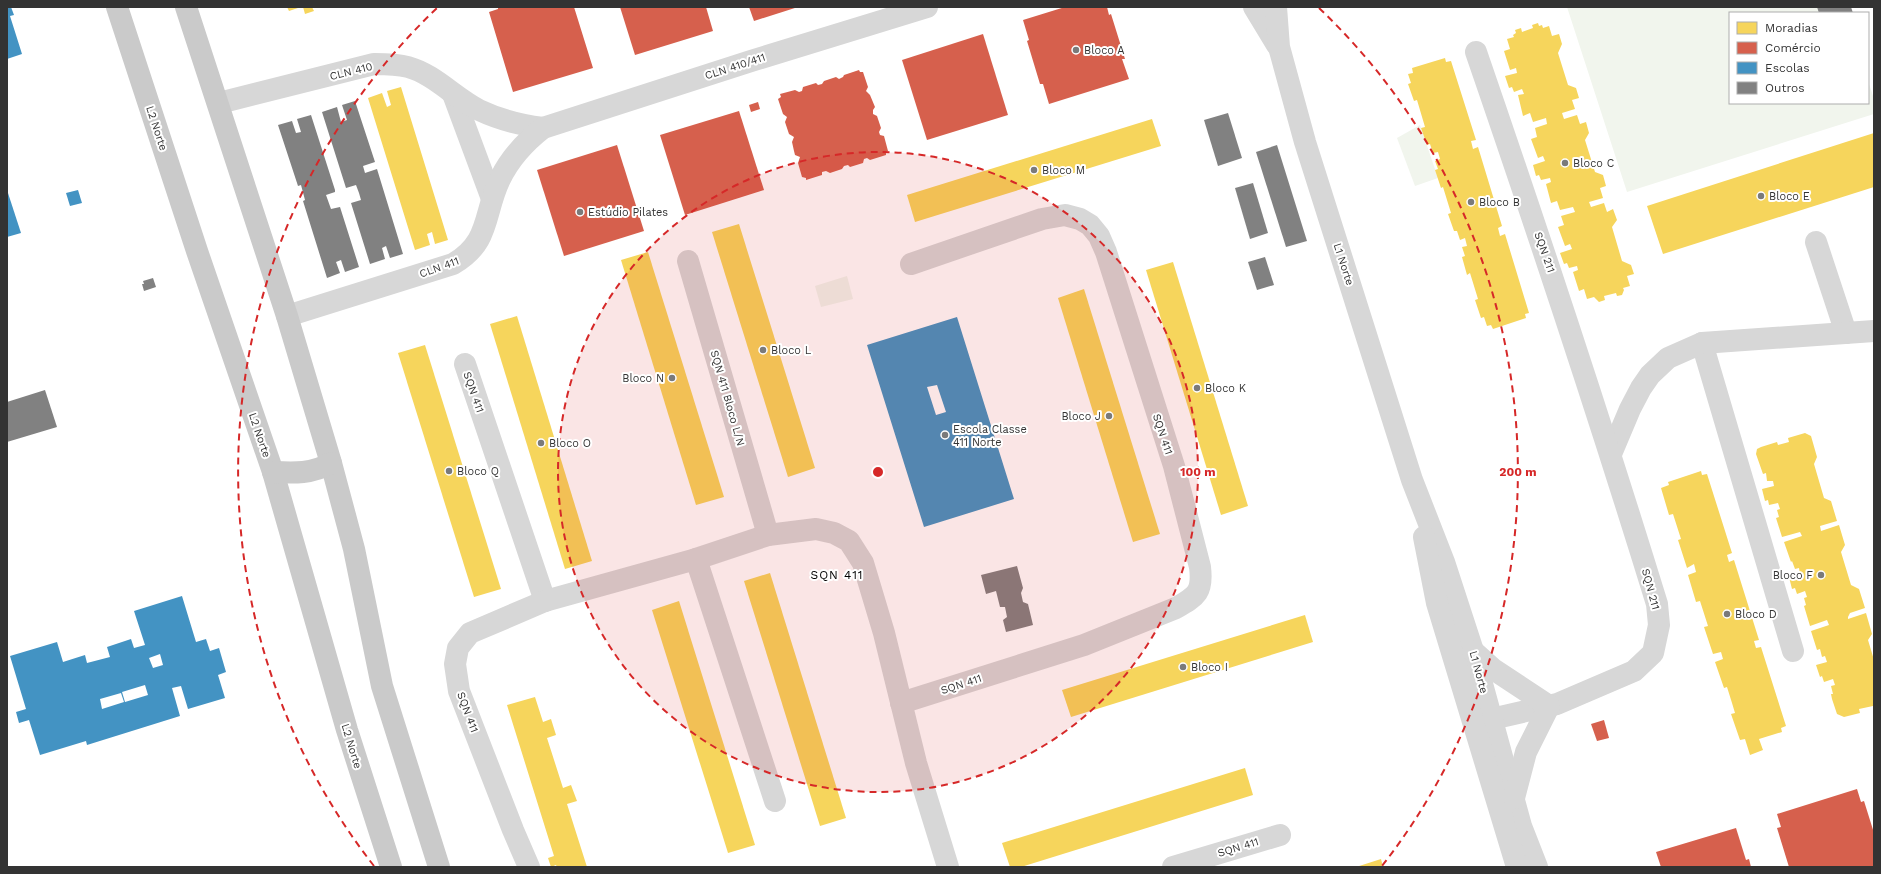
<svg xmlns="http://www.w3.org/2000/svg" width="1881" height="874" font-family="'Work Sans',sans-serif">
  <rect width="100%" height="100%" fill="#fff"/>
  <g fill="#f1f5ed">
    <polygon points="1567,7 1844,7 1846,13 1730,13 1730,103 1868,103 1868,81 1874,99 1874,114 1627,192"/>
    <polygon points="1420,125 1438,178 1415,186 1397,138"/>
    <polygon points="847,276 853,299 821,307 815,286"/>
  </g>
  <g fill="#f6d55c">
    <polygon points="287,7 301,7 289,11"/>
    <polygon points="303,7 312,7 314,11 305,14"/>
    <polygon points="1538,23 1539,26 1542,25 1543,28 1549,26 1552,36 1559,34 1562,44 1558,53 1568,85 1576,88 1579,98 1572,100 1575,109 1562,113 1564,119 1577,115 1580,124 1586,122 1589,133 1585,140 1595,172 1603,175 1606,186 1600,188 1603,198 1589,202 1591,207 1604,203 1607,212 1613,209 1617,220 1612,227 1622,261 1631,265 1634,274 1627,276 1630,286 1623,288 1624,290 1622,295 1617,296 1616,293 1604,296 1605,300 1599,302 1594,297 1587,299 1584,289 1579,291 1573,272 1578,270 1577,266 1569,268 1567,263 1564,264 1560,253 1572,249 1570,244 1565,246 1558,227 1564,225 1561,216 1575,212 1573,207 1560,210 1557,201 1551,203 1546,184 1551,182 1550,178 1541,180 1539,175 1536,176 1533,165 1545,161 1543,156 1538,158 1531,139 1537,137 1535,128 1547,124 1546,118 1533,122 1530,113 1523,116 1518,95 1524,94 1522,89 1514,92 1512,87 1509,88 1505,76 1517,73 1516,68 1510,70 1504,51 1510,49 1507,39 1514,37 1513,35 1516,33 1515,30 1521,28 1522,32 1533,28 1532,25"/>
    <polygon points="1445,58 1446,62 1451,61 1476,140 1471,141 1473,149 1478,147 1502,226 1498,228 1500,236 1505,234 1529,313 1525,314 1526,318 1493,329 1491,325 1487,326 1484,317 1481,318 1475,300 1478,299 1470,273 1467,275 1462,257 1465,256 1462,247 1467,246 1465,238 1460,240 1457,231 1454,231 1448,214 1451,213 1443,187 1441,188 1435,170 1438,169 1435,161 1440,159 1438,152 1433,153 1430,144 1427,145 1421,128 1425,127 1417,100 1414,101 1408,84 1411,83 1408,74 1413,73 1412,68"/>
    <polygon points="401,87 448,240 435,244 432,232 427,234 430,245 415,250 368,98 382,93 387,107 391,105 387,91"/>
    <polygon points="1152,119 1161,146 915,222 907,195"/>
    <polygon points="1874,133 1874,187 1663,254 1647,206"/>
    <polygon points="739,224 815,468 788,477 712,232"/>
    <polygon points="648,252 724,497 696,505 621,260"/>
    <polygon points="1173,262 1248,506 1221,515 1146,270"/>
    <polygon points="1084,289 1160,534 1133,542 1058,298"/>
    <polygon points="517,316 592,561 565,569 490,324"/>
    <polygon points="425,345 501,589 474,597 398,353"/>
    <polygon points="1805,433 1811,436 1817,457 1814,464 1824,498 1831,501 1837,521 1820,526 1821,531 1839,525 1845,545 1841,552 1851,585 1859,589 1865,608 1850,613 1848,617 1848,619 1866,613 1872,634 1868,640 1874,660 1874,709 1873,706 1859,709 1860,713 1844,717 1837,714 1832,699 1831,694 1833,694 1831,686 1835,685 1833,679 1824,682 1822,676 1820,677 1816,665 1827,662 1825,656 1822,657 1820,649 1817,650 1811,631 1829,625 1827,620 1810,626 1804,606 1806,605 1804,598 1807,597 1805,591 1797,594 1795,588 1792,589 1789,577 1800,574 1799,568 1795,569 1792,561 1791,562 1784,542 1802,536 1800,532 1782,537 1776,518 1779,517 1777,510 1780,509 1778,503 1769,505 1768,500 1765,501 1762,489 1774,486 1773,481 1767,481 1766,473 1763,474 1756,454 1757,449 1761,447 1777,442 1778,445 1789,442 1788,438"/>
    <polygon points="1701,471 1702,475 1707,474 1732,553 1727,555 1729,562 1734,560 1759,640 1754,641 1756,648 1761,647 1786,726 1781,728 1782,732 1759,739 1763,750 1750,755 1745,739 1740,740 1731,714 1735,713 1732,703 1727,687 1724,688 1715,662 1723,659 1721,652 1713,654 1704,627 1708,626 1700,601 1696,602 1688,575 1696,572 1694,564 1687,568 1678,540 1681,539 1673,514 1669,515 1661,488 1669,485 1668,482"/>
    <polygon points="770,573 846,818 820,826 744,581"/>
    <polygon points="679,601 755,845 728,853 652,610"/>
    <polygon points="1305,615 1313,642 1071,717 1062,690"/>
    <polygon points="535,697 543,722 551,719 556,735 547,738 563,788 571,785 577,801 567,804 587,867 557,867 556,865 551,867 548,858 554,856 507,705"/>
    <polygon points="1245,768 1253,795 1021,867 1010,867 1002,843"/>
    <polygon points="1381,859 1383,867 1356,867"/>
  </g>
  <g fill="#d6604d">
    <polygon points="498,7 574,7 593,68 513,92 489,12 498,9"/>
    <polygon points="620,7 706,7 713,31 635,55"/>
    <polygon points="749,7 798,7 754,21"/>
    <polygon points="1065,7 1107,7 1109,15 1111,14 1125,59 1122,59 1129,79 1049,104 1043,84 1040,84 1027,41 1029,40 1023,20"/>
    <polygon points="983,34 1008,115 927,140 902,60"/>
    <polygon points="859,70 860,72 863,72 868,87 866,91 870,95 875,107 873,110 873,114 877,116 881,128 879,132 880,135 884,136 888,151 886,152 886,155 870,160 867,158 864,159 863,163 850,167 848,165 844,166 842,169 830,173 826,171 822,172 822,175 806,180 806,178 802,177 798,163 800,157 795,155 794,151 792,142 794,137 789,134 785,122 787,117 783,114 778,99 781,97 780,94 795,90 799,92 802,91 803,87 816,83 818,85 822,84 824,81 836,77 839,79 843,77 844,75"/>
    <polygon points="758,102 760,109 751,112 749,105"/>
    <polygon points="739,111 764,190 685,215 660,135"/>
    <polygon points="617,145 644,231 564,256 537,170"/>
    <polygon points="1604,720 1609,738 1597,741 1591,724"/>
    <polygon points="1857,789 1861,802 1864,801 1874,833 1874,867 1789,867 1777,828 1781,827 1777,814"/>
    <polygon points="1736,828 1746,860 1749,859 1751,867 1661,867 1656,852"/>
  </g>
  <g fill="#4393c3" fill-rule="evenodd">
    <polygon points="7,7 11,7 14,15 10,16 22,54 7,59"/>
    <polygon points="7,190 21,233 7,237"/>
    <polygon points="78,190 82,203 70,206 66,193"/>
    <path d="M957,317L1014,499L924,527L867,345ZM937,385L946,412L936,415L927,387Z"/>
    <path d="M182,596L196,642L206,639L210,651L219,648L226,672L218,675L225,698L188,709L181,686L172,688L180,716L87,745L86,741L40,755L29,720L19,723L16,712L26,709L10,656L57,642L63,662L85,655L87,663L110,657L107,647L131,639L134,648L145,645L134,611ZM160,654L163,665L153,668L149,658ZM145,685L148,695L125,702L122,692ZM121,693L124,702L102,709L100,699Z"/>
  </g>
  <g fill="#818181">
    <polygon points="1817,7 1851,7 1853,13 1819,13"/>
    <polygon points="355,101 375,162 363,166 365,173 377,169 403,254 390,258 386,246 382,248 385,259 370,264 351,203 361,200 359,193 356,185 346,188 322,112 337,107 341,122 347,120 342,105"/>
    <polygon points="1228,113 1242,158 1218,166 1204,120"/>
    <polygon points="311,115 335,190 335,192 326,195 331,209 340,207 359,267 345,272 341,260 336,262 340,273 327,278 303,201 305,200 301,185 298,186 278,125 292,121 296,133 301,132 297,119"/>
    <polygon points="1277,145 1307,241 1286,247 1256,152"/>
    <polygon points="1253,183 1268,233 1250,239 1235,188"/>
    <polygon points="1265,257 1274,285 1257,290 1248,262"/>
    <polygon points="153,278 156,287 144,291 142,284 144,284 143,281"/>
    <polygon points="45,390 57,427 7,442 7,402"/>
    <polygon points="1017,566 1023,588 1021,593 1023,602 1028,604 1033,625 1006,632 1003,620 1007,617 1005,607 1000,607 996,591 986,594 981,575"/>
  </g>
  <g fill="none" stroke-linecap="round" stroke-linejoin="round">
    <g stroke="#d7d7d7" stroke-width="22">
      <polyline points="1816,242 1846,333"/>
      <polyline points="688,261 768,535"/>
      <polyline points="1702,343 1793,651"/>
      <polyline points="465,364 545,601"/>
      <polyline points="1611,454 1630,409 1641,388 1650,375 1668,358 1702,343 1874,331"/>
      <polyline points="696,559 775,801"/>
      <path d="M901,703L1084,645L1176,608C1197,596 1203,592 1200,567L1174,466L1106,252L1099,236L1090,225L1080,219L1065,215L1042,219L911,264"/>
      <path d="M1474,723L1557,704L1634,671L1653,653L1659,625L1657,604C1600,419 1539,235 1476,52"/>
      <polyline points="529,867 513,830 459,691 455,664 458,648 470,633 545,601 696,559 768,535 816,529 834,533 849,541 863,563 884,633 916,763 948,867"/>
      <polyline points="1173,867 1280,835"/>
    </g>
    <g stroke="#d7d7d7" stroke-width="22">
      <polyline points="1254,7 1277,45"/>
      <polyline points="1276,7 1279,47 1305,142 1412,480 1444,562 1473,651 1521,826 1537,867"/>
      <polyline points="453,94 492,199"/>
      <path d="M219,103L374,64C385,64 397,64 408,67C434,74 455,98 479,110C500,120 520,125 543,128"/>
      <path d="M287,316L453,264C491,242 483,214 500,179C510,158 525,142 543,128L751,61L927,7"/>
      <polyline points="1424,537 1437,603 1517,867"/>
      <polyline points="1473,651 1493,669 1549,706 1526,752 1514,798"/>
    </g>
    <g stroke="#cacaca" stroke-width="22">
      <polyline points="117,7 197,251 273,472 347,730 391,867"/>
      <polyline points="186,7 287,316 331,463 354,549 382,686 439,867"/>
      <path d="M273,472C294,473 312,474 331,463"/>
    </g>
  </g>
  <circle cx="878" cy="472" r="320" fill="#d62828" fill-opacity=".12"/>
  <g fill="none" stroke="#d62828" stroke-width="2" stroke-dasharray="7 5">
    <circle cx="878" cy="472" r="320"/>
    <path d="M374 866A640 640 0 0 1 437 8M1319 8A640 640 0 0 1 1382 866"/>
  </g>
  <g fill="#7a7a7a" stroke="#fff" stroke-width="1.5">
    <circle cx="1076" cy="50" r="4"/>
    <circle cx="1565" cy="163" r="4"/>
    <circle cx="1034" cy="170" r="4"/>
    <circle cx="1761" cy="196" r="4"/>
    <circle cx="1471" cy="202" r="4"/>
    <circle cx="580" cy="212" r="4"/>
    <circle cx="763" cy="350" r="4"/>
    <circle cx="672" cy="378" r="4"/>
    <circle cx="1197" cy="388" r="4"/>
    <circle cx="1109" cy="416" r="4"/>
    <circle cx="945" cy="435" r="4"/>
    <circle cx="541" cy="443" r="4"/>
    <circle cx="449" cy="471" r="4"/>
    <circle cx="1821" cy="575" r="4"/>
    <circle cx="1727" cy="614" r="4"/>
    <circle cx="1183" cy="667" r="4"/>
  </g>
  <g text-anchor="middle" stroke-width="4" stroke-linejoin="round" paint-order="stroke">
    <g font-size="11" fill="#333" stroke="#fff" text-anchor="start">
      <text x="1084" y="54">Bloco A</text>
      <text x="1573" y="167">Bloco C</text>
      <text x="1042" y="174">Bloco M</text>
      <text x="1769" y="200">Bloco E</text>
      <text x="1479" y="206">Bloco B</text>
      <text x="588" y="216">Estúdio Pilates</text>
      <text x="771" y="354">Bloco L</text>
      <text x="664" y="382" text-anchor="end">Bloco N</text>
      <text x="1205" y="392">Bloco K</text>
      <text x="1101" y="420" text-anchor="end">Bloco J</text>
      <text x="953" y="433">Escola Classe<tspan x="953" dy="13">411 Norte</tspan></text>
      <text x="549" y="447">Bloco O</text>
      <text x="457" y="475">Bloco Q</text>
      <text x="1813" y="579" text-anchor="end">Bloco F</text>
      <text x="1735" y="618">Bloco D</text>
      <text x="1191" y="671">Bloco I</text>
    </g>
    <g font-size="11" fill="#333" stroke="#fff">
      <text transform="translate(735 66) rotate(-18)" y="4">CLN 410/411</text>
      <text transform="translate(351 71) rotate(-14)" y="4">CLN 410</text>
      <text transform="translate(157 128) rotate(72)" y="4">L2 Norte</text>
      <text transform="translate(1545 252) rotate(71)" y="4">SQN 211</text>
      <text transform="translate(1344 264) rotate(72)" y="4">L1 Norte</text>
      <text transform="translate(439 267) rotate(-20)" y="4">CLN 411</text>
      <text transform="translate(474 392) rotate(71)" y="4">SQN 411</text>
      <text transform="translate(728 398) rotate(74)" y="4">SQN 411 Bloco L/N</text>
      <text transform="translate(1163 434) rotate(72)" y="4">SQN 411</text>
      <text transform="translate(260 435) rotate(71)" y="4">L2 Norte</text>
      <text transform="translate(1651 589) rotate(75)" y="4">SQN 211</text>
      <text transform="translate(1479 672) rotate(75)" y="4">L1 Norte</text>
      <text transform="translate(961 684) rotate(-18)" y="4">SQN 411</text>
      <text transform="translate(468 712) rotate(70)" y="4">SQN 411</text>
      <text transform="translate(352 746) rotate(73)" y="4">L2 Norte</text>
      <text transform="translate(1238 847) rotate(-17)" y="4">SQN 411</text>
    </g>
    <g font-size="12" letter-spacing="1" fill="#000" stroke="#fff">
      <text x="837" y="579">SQN 411</text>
    </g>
  </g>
  <circle cx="878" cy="472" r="6" fill="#d62828" stroke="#fff" stroke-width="2"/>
  <g font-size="12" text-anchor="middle" font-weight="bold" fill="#d62828" stroke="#fff" stroke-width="4" stroke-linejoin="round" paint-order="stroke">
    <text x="1198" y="476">100 m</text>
    <text x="1518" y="476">200 m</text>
  </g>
  <rect width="1881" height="874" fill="none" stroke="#333333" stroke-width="16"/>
  <rect x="1729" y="12" width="140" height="92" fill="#ffffff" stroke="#adadad"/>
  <rect x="1737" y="22" width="20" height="12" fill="#f6d55c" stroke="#adadad"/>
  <text x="1765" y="32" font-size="12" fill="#333333">Moradias</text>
  <rect x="1737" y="42" width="20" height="12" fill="#d6604d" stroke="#adadad"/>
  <text x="1765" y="52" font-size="12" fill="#333333">Comércio</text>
  <rect x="1737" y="62" width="20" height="12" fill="#4393c3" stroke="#adadad"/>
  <text x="1765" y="72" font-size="12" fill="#333333">Escolas</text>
  <rect x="1737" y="82" width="20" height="12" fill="#818181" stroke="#adadad"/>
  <text x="1765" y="92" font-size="12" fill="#333333">Outros</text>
</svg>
